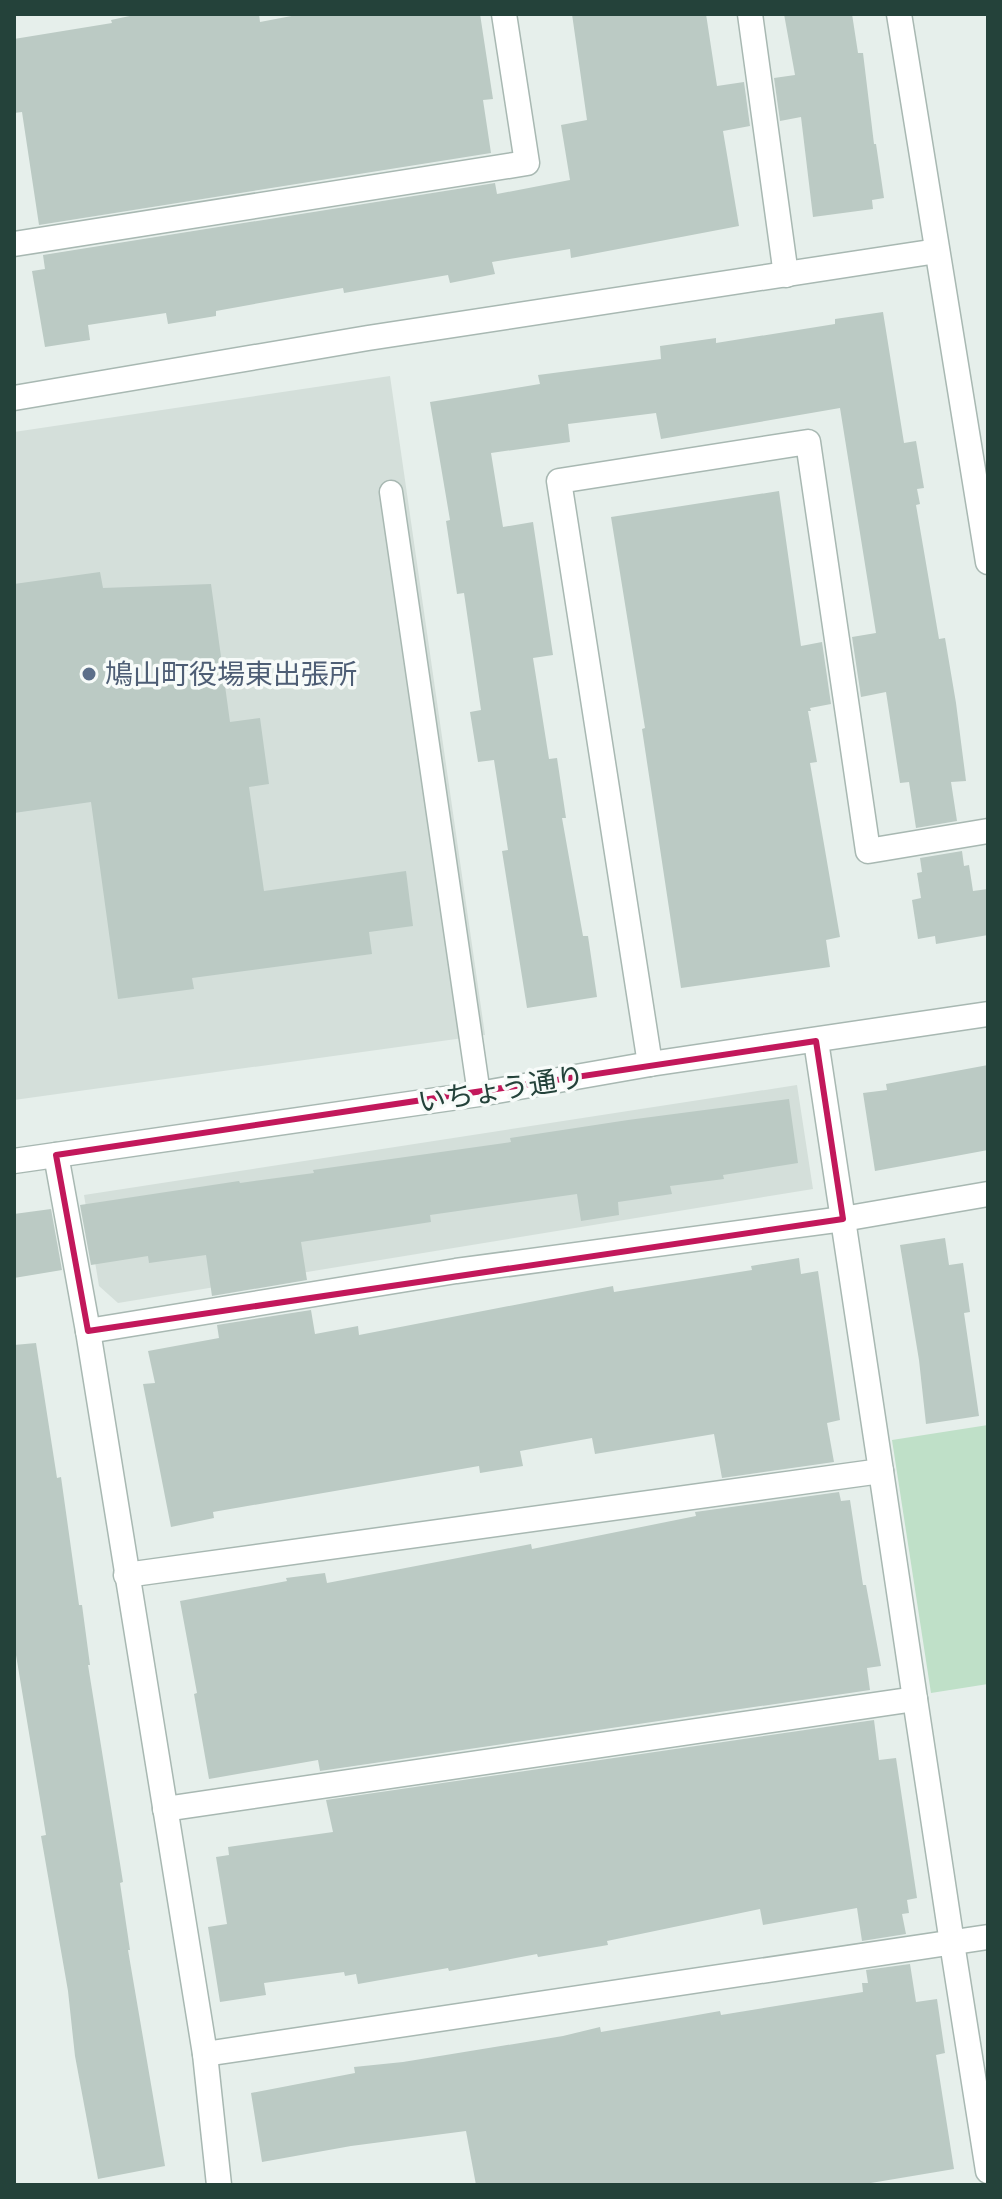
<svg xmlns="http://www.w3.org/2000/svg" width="1002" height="2199" font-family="Barlow,'Noto Sans JP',sans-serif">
  <rect width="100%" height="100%" fill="#e6efeb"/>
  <g fill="#d4dfda">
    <polygon points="390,376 485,1035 14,1100 14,432"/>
    <polygon points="797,1085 813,1189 118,1303 99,1286 84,1195"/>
  </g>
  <polygon fill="#bfe0c8" points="988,1425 988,1684 931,1693 892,1440"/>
  <g fill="#bbcac4">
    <polygon points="139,14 259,14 260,22 302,14 480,14 493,99 483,100 491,153 39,225 22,112 14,113 14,39 112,23 111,20"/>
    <polygon points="572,14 706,14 717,86 744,82 750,126 723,131 739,226 571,258 570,249 492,262 495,274 450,283 448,275 344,293 343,288 216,311 216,316 168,324 166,313 88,325 90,340 45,347 32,271 45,269 43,255 495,183 497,194 570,180 561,125 587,120"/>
    <polygon points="784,14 852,14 858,53 863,53 874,144 876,144 884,198 872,200 873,209 813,217 801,117 780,121 774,78 795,75"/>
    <polygon points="883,312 904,443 916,441 924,488 917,489 920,504 916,505 939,639 945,638 956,703 966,781 951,782 957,821 916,828 909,782 900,783 886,692 861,697 852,637 876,633 840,408 661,439 656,413 568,424 570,442 491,453 503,527 533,522 553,655 533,658 549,759 557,758 566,818 562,818 583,936 588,936 597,997 527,1008 502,851 508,850 494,760 478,762 470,712 481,710 464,593 457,594 446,521 450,520 430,402 540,384 538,375 661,359 660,346 716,338 716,343 835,324 835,319"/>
    <polygon points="779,491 801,646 822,642 831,704 810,708 811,711 808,711 817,762 810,763 840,937 826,940 830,967 681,988 642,729 645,728 611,517"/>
    <polygon points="100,572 103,588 211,584 230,722 260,718 269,784 249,787 264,891 406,871 413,926 369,932 372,954 192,978 194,989 118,999 91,802 14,813 14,584"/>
    <polygon points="962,851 964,866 969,865 973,891 988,889 988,935 936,944 935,936 918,939 912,900 921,898 917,873 922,872 920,858"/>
    <polygon points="988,1065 988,1150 875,1171 863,1093 887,1090 886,1084"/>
    <polygon points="789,1099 798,1163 723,1175 724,1179 670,1186 672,1194 618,1202 619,1215 581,1221 577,1194 430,1215 431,1222 301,1242 307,1280 212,1296 206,1255 149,1263 148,1256 91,1265 80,1205 239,1181 240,1183 314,1173 313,1170 511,1142 510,1138 628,1120"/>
    <polygon points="51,1209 62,1270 14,1278 14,1214"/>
    <polygon points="945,1238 949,1265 963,1263 970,1312 964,1313 979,1416 926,1424 919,1360 900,1245"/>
    <polygon points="799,1258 801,1274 818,1271 840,1420 827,1423 834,1462 722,1478 714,1434 595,1454 592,1438 520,1451 523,1466 480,1473 479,1466 213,1512 214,1518 171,1527 143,1384 155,1383 148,1351 219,1338 217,1325 311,1310 315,1334 358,1326 359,1335 613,1286 614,1292 752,1270 751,1266"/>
    <polygon points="36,1343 57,1478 61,1477 79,1605 82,1605 90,1665 88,1665 123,1882 120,1883 130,1950 128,1950 165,2166 98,2179 75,2056 68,1991 41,1836 46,1835 14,1643 14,1345"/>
    <polygon points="839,1492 841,1501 850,1500 863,1585 866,1585 881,1666 867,1668 870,1690 320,1771 318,1760 209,1779 194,1694 197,1693 180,1601 287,1581 286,1578 325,1573 327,1583 531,1544 532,1549 696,1516 695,1512"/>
    <polygon points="874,1720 879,1760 896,1758 917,1898 907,1900 909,1913 902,1914 906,1934 862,1941 857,1908 763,1925 760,1909 607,1941 608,1945 538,1957 537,1954 449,1971 448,1968 358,1984 356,1974 345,1976 344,1972 264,1983 266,1995 220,2002 208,1927 227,1924 216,1857 229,1855 228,1847 333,1832 326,1800"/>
    <polygon points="910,1964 916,2002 937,1999 945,2053 936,2055 954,2169 859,2185 476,2185 466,2131 351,2146 262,2162 251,2093 355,2073 354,2067 403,2062 563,2036 600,2027 601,2032 720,2011 721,2015 863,1992 862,1983 868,1983 866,1970"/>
  </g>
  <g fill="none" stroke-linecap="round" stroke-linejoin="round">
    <defs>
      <polyline id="service" points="391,492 479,1094"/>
      <g id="pedestrian">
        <polyline points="881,1471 915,1699"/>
        <polyline points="952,1943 988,2171"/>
      </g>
      <g id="minor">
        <polyline points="750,14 786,275"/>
        <polyline points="899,14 988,562"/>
        <polyline points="14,244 527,163 504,14"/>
        <polyline points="14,398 368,338 937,251"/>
        <polyline points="650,1064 559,481 808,442 868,851 988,831"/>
        <polyline points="56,1155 88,1331 205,2054 219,2185"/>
        <polyline points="88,1331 456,1271 843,1219 988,1194"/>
        <polyline points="126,1575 881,1471 816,1041"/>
        <polyline points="165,1809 915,1699 952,1943"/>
        <polyline points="205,2054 988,1937"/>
      </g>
      <polyline id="tertiary" points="14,1161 479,1094 650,1064 988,1014"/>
    </defs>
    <use href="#service" stroke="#a8b8b2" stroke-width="25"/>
    <use href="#pedestrian" stroke="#a8b8b2" stroke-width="27"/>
    <use href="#minor" stroke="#a8b8b2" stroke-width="27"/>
    <use href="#tertiary" stroke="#a8b8b2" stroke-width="27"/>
    <use href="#service" stroke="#fff" stroke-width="22"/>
    <use href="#pedestrian" stroke="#fff" stroke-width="24"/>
    <use href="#minor" stroke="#fff" stroke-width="24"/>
    <use href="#tertiary" stroke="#fff" stroke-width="24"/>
  </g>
  <path fill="none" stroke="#c2185b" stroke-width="6" stroke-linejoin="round" d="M816,1041L843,1219L88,1331L56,1155Z"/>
  <circle fill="#5c6f8a" stroke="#f7fbf9" stroke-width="3" cx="89" cy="674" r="8"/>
  <g text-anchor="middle" stroke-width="7" stroke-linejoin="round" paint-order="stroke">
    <g font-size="28" fill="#4e5e75" stroke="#f7fbf9" text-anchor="start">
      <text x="105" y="684">鳩山町役場東出張所</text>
    </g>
    <g font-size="28" fill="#24423a" stroke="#f7fbf9">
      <text transform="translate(501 1089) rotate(-9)" y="10">いちょう通り</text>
    </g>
  </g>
  <rect width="1002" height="2199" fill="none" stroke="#24423a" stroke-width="32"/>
</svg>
